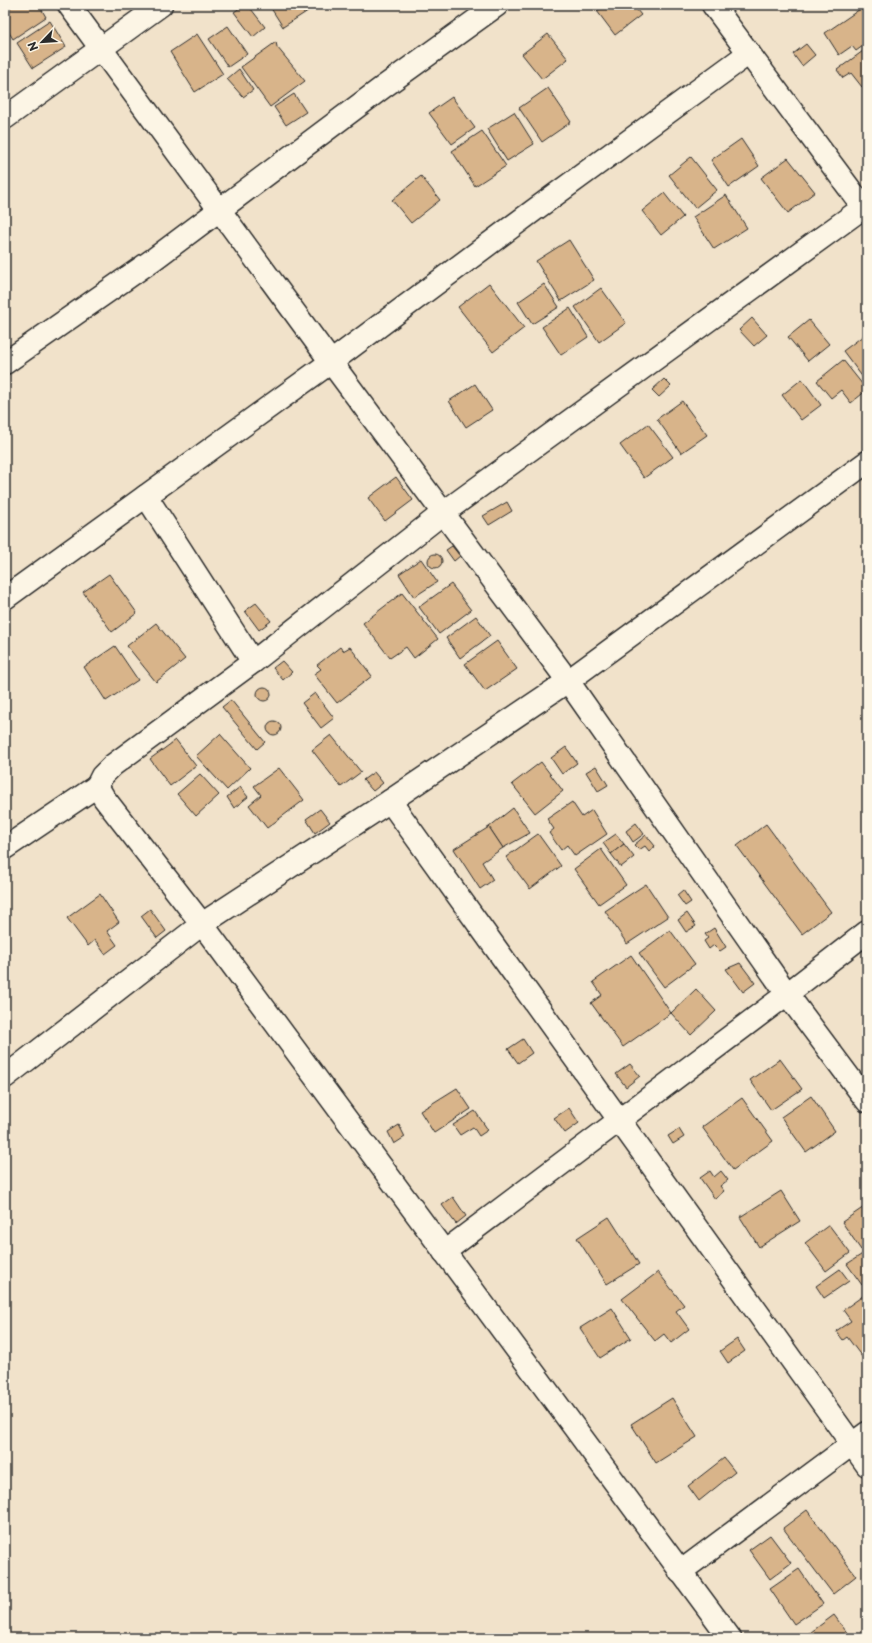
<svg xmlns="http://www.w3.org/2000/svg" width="872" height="1643" font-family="'Playpen Sans',sans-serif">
  <rect width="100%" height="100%" fill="#f1e2ca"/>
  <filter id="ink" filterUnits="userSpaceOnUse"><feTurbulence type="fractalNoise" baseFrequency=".025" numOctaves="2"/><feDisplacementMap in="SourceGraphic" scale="8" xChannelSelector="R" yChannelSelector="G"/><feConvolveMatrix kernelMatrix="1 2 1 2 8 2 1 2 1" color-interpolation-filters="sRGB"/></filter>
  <g filter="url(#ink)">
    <g fill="#d8b48a" stroke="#2b2b2b">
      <polygon points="15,5 39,5 46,17 13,39 5,26 5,11"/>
      <polygon points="244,5 248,5 265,27 253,37 234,12"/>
      <polygon points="269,5 317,5 283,27"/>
      <polygon points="605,5 633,5 641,15 615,35 597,11"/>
      <polygon points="866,5 867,43 856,51 852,46 839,55 825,33"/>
      <polygon points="50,21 66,47 33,68 17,43"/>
      <polygon points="228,26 247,54 228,67 209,39"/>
      <polygon points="197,34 223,74 195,92 170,52"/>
      <polygon points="548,34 568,59 542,79 522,54"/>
      <polygon points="276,42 277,47 305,81 270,107 241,67"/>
      <polygon points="806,44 815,55 802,66 793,54"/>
      <polygon points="863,51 867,56 867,83 862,87 851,73 843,78 837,70"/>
      <polygon points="239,69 253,90 243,97 227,79"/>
      <polygon points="548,88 571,122 542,142 519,108"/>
      <polygon points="294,94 306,112 286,125 274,107"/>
      <polygon points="452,97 475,128 452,144 429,113"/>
      <polygon points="514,112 534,144 507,161 487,129"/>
      <polygon points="482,131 506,166 475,186 452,151"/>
      <polygon points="741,139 759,166 729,187 711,160"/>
      <polygon points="691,157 717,190 695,208 669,175"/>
      <polygon points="788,158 815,192 788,213 761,178"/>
      <polygon points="421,176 440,200 411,223 392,200"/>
      <polygon points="664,193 683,217 661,235 642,211"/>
      <polygon points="726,195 747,228 714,249 693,217"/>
      <polygon points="569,240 594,280 561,301 536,261"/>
      <polygon points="489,283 524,328 493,352 458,307"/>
      <polygon points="544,284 559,307 532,324 518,302"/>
      <polygon points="601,288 626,323 599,342 575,307"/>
      <polygon points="570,308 588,337 561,355 542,327"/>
      <polygon points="752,318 767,335 754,346 739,330"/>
      <polygon points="809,320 829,344 808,361 788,337"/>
      <polygon points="867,333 867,376 864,379 843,351"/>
      <polygon points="843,360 867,390 851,403 841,390 831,398 817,381"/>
      <polygon points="664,379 671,386 659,397 652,390"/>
      <polygon points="802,379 821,405 801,420 782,395"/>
      <polygon points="475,384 492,410 466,427 449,401"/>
      <polygon points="682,401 707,435 681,453 657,419"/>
      <polygon points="648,424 673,457 644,478 620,445"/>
      <polygon points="396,477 413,500 385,521 368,498"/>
      <polygon points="507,502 512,511 489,525 483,516"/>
      <polygon points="452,546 460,556 454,561 446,550"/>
      <circle cx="435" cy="561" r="7"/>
      <polygon points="421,559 437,582 414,597 399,574"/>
      <polygon points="109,574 137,613 112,632 83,592"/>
      <polygon points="451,584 471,610 439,634 419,607"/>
      <polygon points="402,593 438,639 414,658 406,647 390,658 363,623"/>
      <polygon points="256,603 271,621 259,630 245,611"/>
      <polygon points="476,616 490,636 460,658 446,638"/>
      <polygon points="156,623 185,659 156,682 127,646"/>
      <polygon points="497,641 517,669 485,691 465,664"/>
      <polygon points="115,646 138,680 106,701 84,667"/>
      <polygon points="340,647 343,651 350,647 372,676 337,703 314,674 321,669 317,665"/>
      <polygon points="282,661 292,672 283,680 273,668"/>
      <circle cx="264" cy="694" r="7"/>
      <polygon points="315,693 334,718 321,728 302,703"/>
      <polygon points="231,700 265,742 257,749 222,707"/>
      <circle cx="274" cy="728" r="7"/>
      <polygon points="220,734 250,768 227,790 196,756"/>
      <polygon points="331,735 361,772 341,787 312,750"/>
      <polygon points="176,740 196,766 170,786 150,759"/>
      <polygon points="566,747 577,763 562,774 551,758"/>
      <polygon points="541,762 563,791 535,813 512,784"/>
      <polygon points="596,766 608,785 598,791 586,772"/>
      <polygon points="279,768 304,800 267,828 249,805 261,795 254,786"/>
      <polygon points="374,772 383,783 373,791 363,780"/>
      <polygon points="200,774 219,795 196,816 177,794"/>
      <polygon points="240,787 248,797 234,808 227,797"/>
      <polygon points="572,802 582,817 592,810 607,834 575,856 567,845 561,850 549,833 554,829 547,819"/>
      <polygon points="513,808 530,833 503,848 489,827"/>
      <polygon points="320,809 330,822 315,833 306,819"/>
      <polygon points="636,823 644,834 633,842 626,831"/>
      <polygon points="766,824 831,912 802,934 737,846"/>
      <polygon points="489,827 503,848 482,862 493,880 480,889 454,849"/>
      <polygon points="538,834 561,866 530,889 506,857"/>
      <polygon points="616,834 624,844 611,854 603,843"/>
      <polygon points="646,835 655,846 649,851 645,846 639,850 634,845"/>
      <polygon points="624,844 634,857 621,867 611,854"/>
      <polygon points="601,849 626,885 599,904 574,869"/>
      <polygon points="646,884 668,917 627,944 605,911"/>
      <polygon points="683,890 691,902 685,906 677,895"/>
      <polygon points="100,894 119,922 107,931 117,945 105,954 95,940 88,946 67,918"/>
      <polygon points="150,909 166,931 157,938 141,916"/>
      <polygon points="687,913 696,926 686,932 678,920"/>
      <polygon points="714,928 726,947 720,951 714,945 709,949 704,941 708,938 705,934"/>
      <polygon points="670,930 695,964 664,987 639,953"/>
      <polygon points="631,955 671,1013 623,1047 591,1003 602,995 593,982"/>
      <polygon points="740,963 755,983 743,992 726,969"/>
      <polygon points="696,989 716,1011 691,1035 671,1013"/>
      <polygon points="523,1039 532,1053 518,1063 508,1049"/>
      <polygon points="780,1059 802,1089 771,1110 750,1080"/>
      <polygon points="630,1064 640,1076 626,1087 616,1074"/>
      <polygon points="457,1088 471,1109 434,1133 420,1111"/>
      <polygon points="811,1096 835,1131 806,1152 781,1117"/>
      <polygon points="742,1098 773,1141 733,1170 702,1127"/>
      <polygon points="569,1108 579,1123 565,1133 554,1118"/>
      <polygon points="475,1111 488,1130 479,1136 473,1127 460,1135 453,1125"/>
      <polygon points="399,1125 405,1137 394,1144 388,1132"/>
      <polygon points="679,1129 684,1137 673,1144 668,1136"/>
      <polygon points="710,1171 714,1177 721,1171 728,1180 720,1186 724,1191 715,1199 700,1178"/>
      <polygon points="781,1191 800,1221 759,1247 740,1217"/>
      <polygon points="453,1197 466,1216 456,1224 442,1205"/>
      <polygon points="867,1205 867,1245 861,1250 842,1222"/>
      <polygon points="609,1217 639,1264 607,1284 577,1238"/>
      <polygon points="829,1225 850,1253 826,1271 805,1243"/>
      <polygon points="867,1251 867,1282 862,1285 847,1264"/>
      <polygon points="840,1269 849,1281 824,1298 816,1286"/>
      <polygon points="658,1272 684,1305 676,1311 689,1329 671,1343 664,1334 655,1341 622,1299"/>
      <polygon points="867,1293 867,1354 862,1357 847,1337 843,1340 836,1331 851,1321 843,1310"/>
      <polygon points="612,1308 631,1338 600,1358 580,1328"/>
      <polygon points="737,1339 745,1351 728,1363 720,1351"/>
      <polygon points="672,1398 697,1437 656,1463 631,1424"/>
      <polygon points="724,1458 735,1472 699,1501 688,1486"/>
      <polygon points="807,1510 856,1576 833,1594 783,1528"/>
      <polygon points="770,1535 791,1563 770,1579 749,1550"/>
      <polygon points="799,1569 823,1604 794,1624 770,1589"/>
      <polygon points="834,1615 851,1638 803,1638"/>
    </g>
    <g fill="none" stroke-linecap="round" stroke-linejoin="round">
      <defs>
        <g id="minor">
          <polyline points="69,5 331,362 568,681 787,994 867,1101"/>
          <polyline points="713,5 867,212"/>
          <polyline points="5,118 161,5"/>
          <polyline points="5,363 154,259 382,88 497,5"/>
          <polyline points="146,496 253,662"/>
          <polyline points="5,598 331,362 533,211 749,53"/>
          <polyline points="390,801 867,1465"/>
          <polyline points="5,848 97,786"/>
          <polyline points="5,1077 202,924 390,801 568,681 867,462"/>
          <polyline points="444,1252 787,994 867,932"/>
          <polyline points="680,1572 867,1433"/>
          <polyline points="730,1638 202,924 104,798 97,786 102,776 113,765 253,662 443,513 864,207"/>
        </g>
      </defs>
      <use href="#minor" stroke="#2b2b2b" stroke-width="25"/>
      <use href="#minor" stroke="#fcf5e5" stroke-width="22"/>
    </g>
  </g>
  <rect width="872" height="1643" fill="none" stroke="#fcf5e5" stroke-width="20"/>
  <rect x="10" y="10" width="852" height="1623" fill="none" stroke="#2b2b2b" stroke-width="1.5" filter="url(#ink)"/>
  <g transform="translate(42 42) rotate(245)" stroke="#fcf5e5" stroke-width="3" paint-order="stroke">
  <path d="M0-3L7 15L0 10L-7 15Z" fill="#2b2b2b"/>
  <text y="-6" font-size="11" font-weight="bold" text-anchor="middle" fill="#2b2b2b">N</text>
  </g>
</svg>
